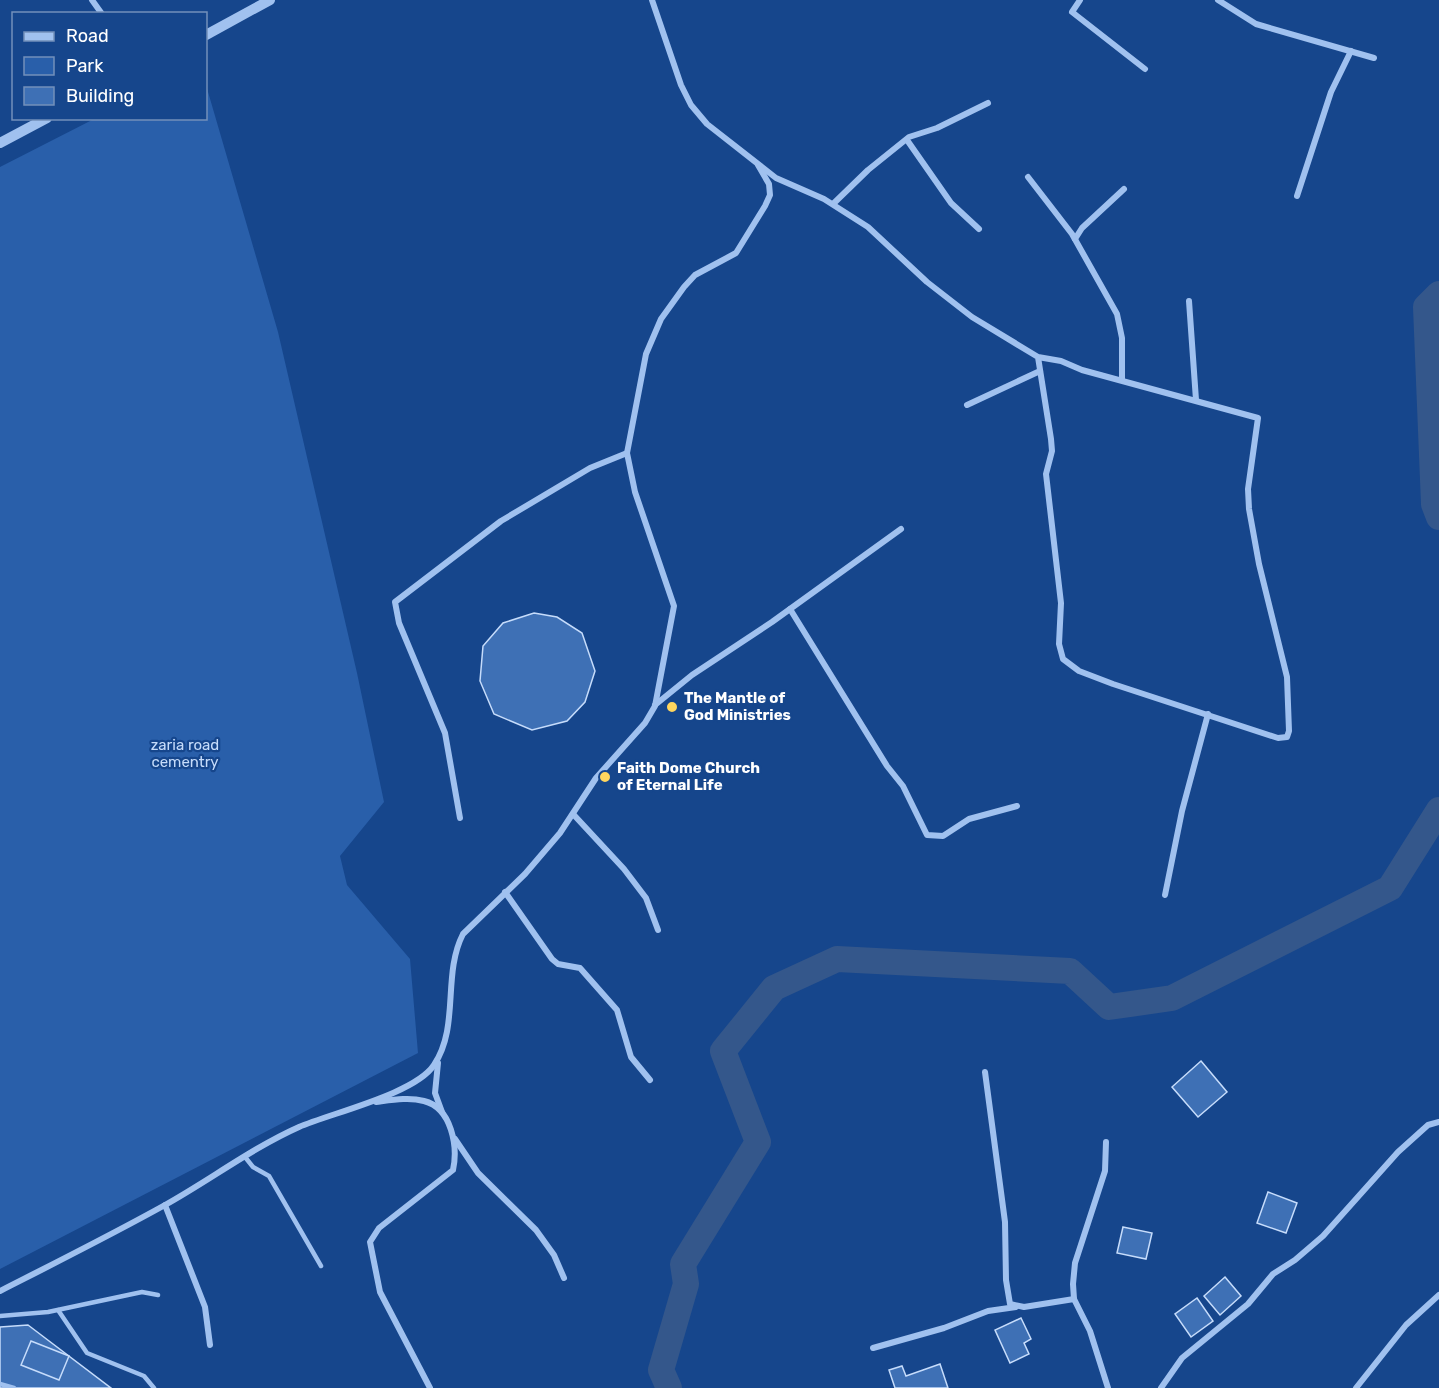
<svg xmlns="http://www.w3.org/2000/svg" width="1439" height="1388" font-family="Rubik,sans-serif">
  <rect width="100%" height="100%" fill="#16468c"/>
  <polygon fill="#295faa" points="206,85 278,332 357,673 384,802 340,856 347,885 410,959 418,1053 0,1269 0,167 94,119 206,118"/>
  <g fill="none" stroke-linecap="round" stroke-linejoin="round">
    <g stroke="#34578b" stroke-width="26">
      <polyline points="1439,294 1426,307 1434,504 1439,517"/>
      <polyline points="669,1388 661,1370 686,1284 683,1264 758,1142 723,1051 774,988 837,959 1070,971 1109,1007 1172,998 1390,888 1439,810"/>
    </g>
  </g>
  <g fill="#3e70b5" stroke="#c6dcfb" stroke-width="1.5">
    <polygon points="534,613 557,617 582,633 595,671 585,702 567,721 532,730 494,714 480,681 483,646 503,623"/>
    <polygon points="1201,1061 1227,1092 1198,1117 1172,1087"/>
    <polygon points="1268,1192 1297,1203 1286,1233 1257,1223"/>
    <polygon points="1123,1227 1152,1233 1146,1259 1117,1253"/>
    <polygon points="1225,1277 1241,1296 1220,1315 1204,1296"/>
    <polygon points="1197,1298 1213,1321 1191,1337 1175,1314"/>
    <polygon points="1021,1318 1031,1339 1024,1343 1029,1354 1010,1363 995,1330"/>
    <polygon points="28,1325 111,1388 0,1388 0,1327"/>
    <polygon points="31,1341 69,1356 59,1380 21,1365"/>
    <polygon points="940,1364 948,1388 895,1388 889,1370 902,1366 906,1376"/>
  </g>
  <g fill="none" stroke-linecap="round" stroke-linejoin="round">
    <g stroke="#a0c1ef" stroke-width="4.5">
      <polyline points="245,1157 253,1167 269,1176 321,1266"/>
      <polyline points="58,1310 87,1353 144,1376 154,1388"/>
      <polyline points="0,1316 48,1312 142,1292 158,1295"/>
      <polyline points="0,1384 14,1388"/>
    </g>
    <g stroke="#a0c1ef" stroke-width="6">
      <polyline points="92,0 102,14"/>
      <polyline points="652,0 681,85 691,105 707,124 776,178 824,199 868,227 927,282 972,317 1038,357 1061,361 1082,370 1258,418 1248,489 1249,509 1259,564 1287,677 1289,731 1287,737 1278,738 1113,684 1079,671 1063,659 1059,644 1061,603 1046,474 1052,451 1051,439 1038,357"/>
      <polyline points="1080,0 1072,12 1145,69"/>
      <polyline points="1218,0 1256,24 1374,58"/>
      <polyline points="907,140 951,203 979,229"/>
      <polyline points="1028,177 1072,234 1117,314 1122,338 1122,380"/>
      <polyline points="1297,196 1331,92 1351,51"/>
      <polyline points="833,204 868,170 909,137 937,128 988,103"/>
      <polyline points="1075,239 1082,228 1124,189"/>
      <polyline points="1189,301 1196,400"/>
      <polyline points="967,405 1040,371"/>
      <polyline points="790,609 887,766 903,786 927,835 943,836 969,819 1017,806"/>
      <polyline points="655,705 692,675 772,622 901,529"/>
      <polyline points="573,814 624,869 646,898 658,930"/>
      <polyline points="460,818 445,733 399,623 395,602 501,521 590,468 627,453"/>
      <polyline points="505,892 552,959 558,964 580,968 617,1010 631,1057 650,1080"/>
      <polyline points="1165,895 1182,811 1208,714"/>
      <polyline points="438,1063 435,1093 442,1112"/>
      <polyline points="985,1072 1005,1222 1006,1280 1010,1304 1024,1307 1074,1299"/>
      <path d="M376,1102C392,1100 409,1097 424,1101C452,1108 458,1147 453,1170L379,1228L370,1242L380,1292L430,1388"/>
      <polyline points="455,1139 478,1173 536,1230 554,1255 564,1278"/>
      <polyline points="1106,1142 1105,1171 1075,1263 1073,1284 1074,1299 1090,1331 1108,1388"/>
      <polyline points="165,1205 205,1307 210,1345"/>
      <path d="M0,1291C55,1263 111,1235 165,1205C210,1180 252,1148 299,1127C331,1113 415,1094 434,1065C460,1026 442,975 463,934L525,874L560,833L596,778L645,723L655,706L674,606L635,492L627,453L646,354L661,319L684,287L695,275L736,253L765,206L770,195L769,184L758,165"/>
      <polyline points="873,1348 944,1328 988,1311 1016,1307"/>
      <polyline points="1161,1388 1182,1358 1248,1304 1273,1274 1295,1260 1323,1236 1398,1152 1428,1125 1439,1122"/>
      <polyline points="1356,1388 1406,1325 1439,1295"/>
    </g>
    <g stroke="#a0c1ef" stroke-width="10">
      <polyline points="206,35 270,0"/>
      <polyline points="0,143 47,118"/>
    </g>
  </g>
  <g fill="#ffd65e" stroke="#16468c" stroke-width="2">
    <circle cx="672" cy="707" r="6"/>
    <circle cx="605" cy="777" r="6"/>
  </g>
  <g text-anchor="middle" stroke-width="4.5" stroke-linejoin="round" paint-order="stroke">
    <g font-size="15" font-weight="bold" fill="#fff" stroke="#16468c" text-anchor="start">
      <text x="684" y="703">The Mantle of<tspan x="684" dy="17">God Ministries</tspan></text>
      <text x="617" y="773">Faith Dome Church<tspan x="617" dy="17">of Eternal Life</tspan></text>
    </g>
    <g font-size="15" fill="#c6dcfb" stroke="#16468c">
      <text x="185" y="750">zaria road<tspan x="185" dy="17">cementry</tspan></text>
    </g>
  </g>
  <rect x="12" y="12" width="195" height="108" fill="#16468c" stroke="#7390ba" stroke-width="1.5"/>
  <rect x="24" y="32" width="30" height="9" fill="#a0c1ef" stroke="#7390ba" stroke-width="1.5"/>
  <text x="66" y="42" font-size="18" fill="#ffffff">Road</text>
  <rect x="24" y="57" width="30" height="18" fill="#295faa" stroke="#7390ba" stroke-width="1.5"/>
  <text x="66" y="72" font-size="18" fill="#ffffff">Park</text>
  <rect x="24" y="87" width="30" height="18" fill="#3e70b5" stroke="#7390ba" stroke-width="1.5"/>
  <text x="66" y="102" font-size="18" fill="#ffffff">Building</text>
</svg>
